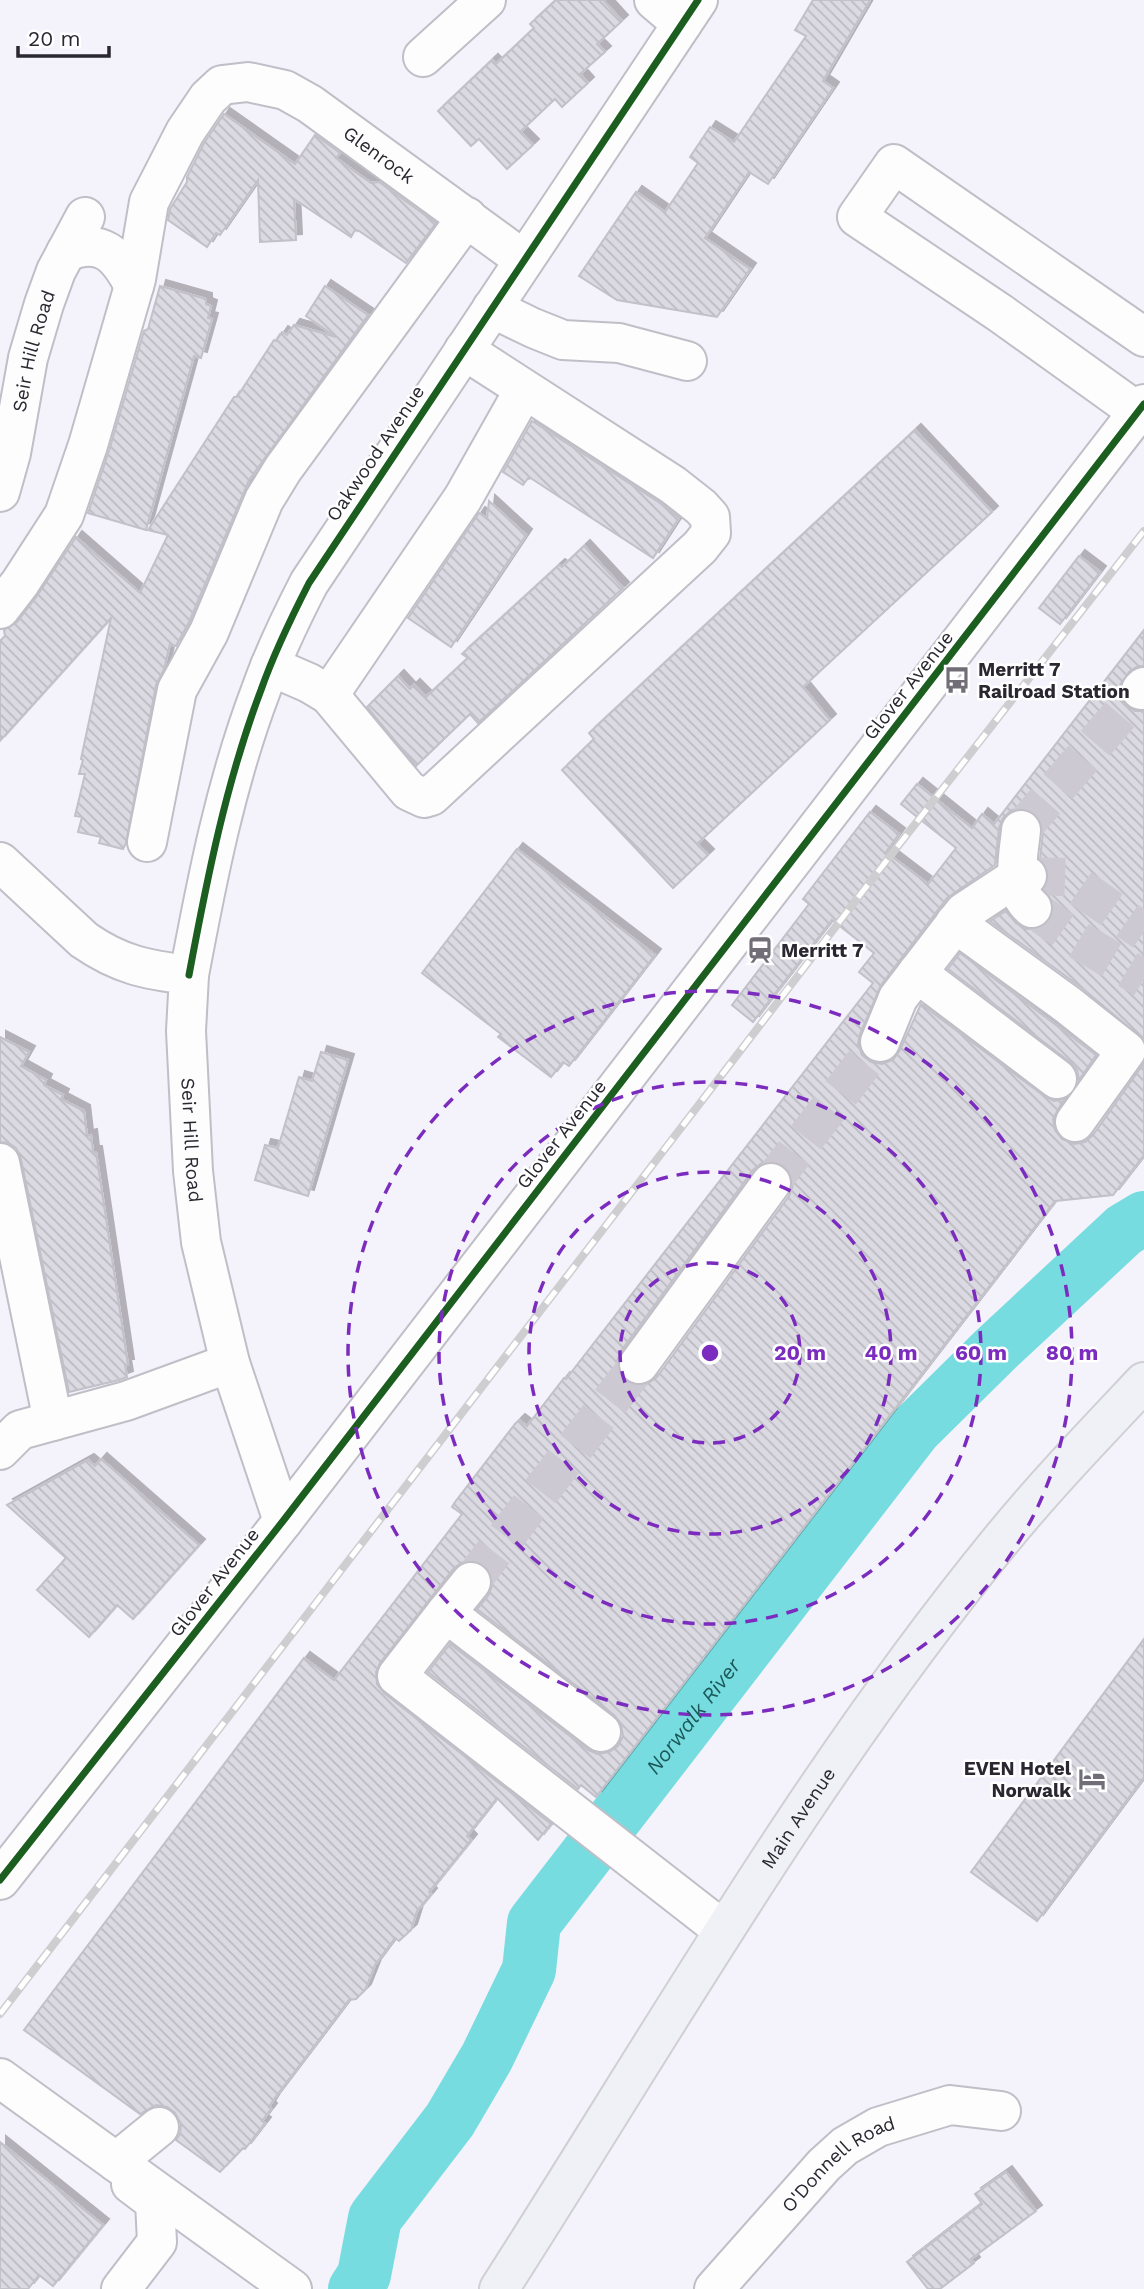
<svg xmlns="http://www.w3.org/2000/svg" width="1144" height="2289" font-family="'Work Sans',sans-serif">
  <defs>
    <pattern id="building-back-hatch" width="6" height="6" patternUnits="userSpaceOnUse" patternTransform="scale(1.75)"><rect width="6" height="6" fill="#dbd9e1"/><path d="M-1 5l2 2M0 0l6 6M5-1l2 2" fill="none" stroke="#bcbac1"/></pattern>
    <filter id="shadow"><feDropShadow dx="6" dy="-6" stdDeviation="0" flood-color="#0004"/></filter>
  </defs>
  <rect width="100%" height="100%" fill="#f4f2fa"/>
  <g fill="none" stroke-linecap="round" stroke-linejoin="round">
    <path stroke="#76dce0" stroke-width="54" id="s1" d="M355,2289L364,2275L375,2218L450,2120L487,2057L529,1970L534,1923L915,1429L995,1350L1124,1230L1144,1218"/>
  </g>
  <g fill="url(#building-back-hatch)" stroke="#c2c0c8" stroke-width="2" fill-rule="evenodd" filter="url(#shadow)">
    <polygon points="556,0 603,0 622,21 597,44 605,52 580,74 588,83 562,107 555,99 520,132 533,145 507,169 479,139 471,146 438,111 492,60 496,64 534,28 530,24"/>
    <polygon points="813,0 870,0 823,81 833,88 768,184 749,172 705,238 750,269 717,317 617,300 579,276 636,192 665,212 698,163 690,157 710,127 734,142 806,36 795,30"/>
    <polygon points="224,114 295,164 315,135 340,153 336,158 371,183 379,182 436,223 406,263 359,231 355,230 351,237 294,199 296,240 260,242 258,180 220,235 216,233 207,247 168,220 170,209 187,182 187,177 204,143"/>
    <polygon points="160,286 206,299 206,304 211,306 208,318 212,319 201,358 194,356 146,530 88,513 109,451 144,331 148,329"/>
    <polygon points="325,286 368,315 249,480 189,622 176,646 170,644 164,669 156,685 126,843 123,849 99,843 101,837 78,832 82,817 75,816 85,774 79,774 83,760 81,759 111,618 0,741 0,641 5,636 4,630 17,622 37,596 76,537 140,593 168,535 148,530 234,397 237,397 274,340 276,341 282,332 287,335 294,325 336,337 306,316"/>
    <polygon points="532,421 660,503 679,518 653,558 529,477 523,485 503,472"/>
    <polygon points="915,430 992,512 803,687 830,720 697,844 708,855 673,888 562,770 594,739 589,733"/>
    <polygon points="489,501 526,535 451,647 408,618 479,513 487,519"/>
    <polygon points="584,546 623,588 478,723 470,714 416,766 367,707 398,676 410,689 414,685 426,697 468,658 462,654 559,565 562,567"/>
    <polygon points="1079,556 1100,572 1060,624 1039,608"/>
    <path d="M1144,630V666H1138L1129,672L1120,685V695L1125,705L1135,711H1144V1040L1082,988L990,921L1006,911L1016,923L1025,929H1036L1047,924L1053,914V903L1044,889L1047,884L1049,873L1045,864L1040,859L1043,832L1041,822L1033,812L1023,808L1012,810L1003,818L999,828L995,865L947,898L881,985L860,1034L858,1044L862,1055L871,1062L882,1064L893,1060L900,1050L921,1004L1044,1096L1054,1101L1064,1099L1053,1119L1055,1130L1062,1139L1074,1144L1085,1142L1093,1135L1144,1063V1155L1113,1195L1055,1201L596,1797L581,1785L578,1789L428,1672L450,1644L588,1750L597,1754L609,1752L618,1746L623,1736L621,1724L614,1715L477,1609L488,1596L492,1586V1575L485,1565L474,1560L463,1562L454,1568L380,1663L376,1672L377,1684L384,1693L551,1824L538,1840L497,1798L467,1836L471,1840L429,1892L431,1894L417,1911L411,1930L399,1941L395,1938L375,1965L365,1990L356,1999L349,2000L274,2099L269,2107L271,2109L262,2121L265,2123L245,2149L243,2148L220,2172L176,2140L180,2134L181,2124L175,2113L167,2107L156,2105L140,2114L24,2030L304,1658L334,1680L462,1514L452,1507L455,1502L515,1424L519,1420L527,1426L564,1378L566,1379L873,983L859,972L874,953L832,920L753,1022L732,1005L809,904L803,899L856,830L870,812L899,834L886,852L928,884L956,848L901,804L917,784L972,828L982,814L994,824ZM773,1161L783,1165L791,1174L793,1185L789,1196L657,1377L647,1384L636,1386L627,1382L619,1372L617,1361L621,1351L753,1170L762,1163Z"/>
    <polygon points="517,849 655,955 569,1066 563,1062 551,1077 498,1037 501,1034 422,973"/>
    <polygon points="960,953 1096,1055 1079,1080 1077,1070 1070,1062 948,969"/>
    <polygon points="0,1037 29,1052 21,1066 46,1080 44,1085 63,1095 61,1099 84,1111 87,1136 91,1135 93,1152 96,1152 128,1365 125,1365 127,1377 119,1380 69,1392 21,1159 16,1148 8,1143 0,1142"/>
    <polygon points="321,1052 348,1060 308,1196 255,1180 265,1145 278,1148 299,1077 312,1081"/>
    <polygon points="101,1459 199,1545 133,1619 117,1605 89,1637 37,1590 66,1558 7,1505 88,1460 95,1466"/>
    <polygon points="1144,1639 1144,1777 1037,1921 971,1872"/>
    <polygon points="0,2142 103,2225 53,2286 39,2275 28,2289 0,2289"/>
    <polygon points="1006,2172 1036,2211 971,2259 974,2263 940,2289 928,2289 907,2262 982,2204 975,2194"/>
  </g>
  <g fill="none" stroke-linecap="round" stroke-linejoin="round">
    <g stroke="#ccc9d2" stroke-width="38" stroke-dasharray="38 19" stroke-linecap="butt">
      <polyline points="1021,830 1141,690"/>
      <polyline points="1027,876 1065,877 1144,932"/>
      <polyline points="1032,908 1073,937 1144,979"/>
      <polyline points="771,1183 880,1042"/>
      <polyline points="471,1582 639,1364"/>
    </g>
    <defs>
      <g id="minor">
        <polyline points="654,0 682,24"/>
        <polyline points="423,57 486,0"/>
        <path d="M66,252C102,237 118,255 134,286"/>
        <polyline points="492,308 533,328 563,340 619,343 687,361"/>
        <polyline points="1138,412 1000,313 857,217 894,164 1144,337"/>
        <path id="s2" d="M0,492L11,453L28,358L44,304L56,271L85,217"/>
        <path id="s3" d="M0,609L20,583L64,515L88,445L136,279L149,202L185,132L208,98L222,85L248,82L285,90L310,104L524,260"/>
        <polyline points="270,666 309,683 329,695 409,791 424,798 431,796 700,547 711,533 710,517 701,507 673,485 464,350"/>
        <polyline points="1141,690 1144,687"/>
        <polyline points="329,695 463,498 524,390"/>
        <path d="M1021,830C1019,855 1009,889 1032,908"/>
        <polyline points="147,842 177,690 209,632 264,500 283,469 467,217"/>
        <path id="s4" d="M0,862L84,940C120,965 147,970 189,975L186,1031L193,1171L201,1242L230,1363L283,1521"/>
        <polyline points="955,923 1068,1005 1126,1051 1075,1122"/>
        <polyline points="917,973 1057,1079"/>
        <path d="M189,975C207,879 226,782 261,690C274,653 291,618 309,583L698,0"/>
        <polyline points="880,1042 898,998 964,912 1017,877 1027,876"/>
        <polyline points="0,1163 53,1421"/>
        <polyline points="639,1364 771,1183"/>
        <polyline points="0,1450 20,1430 126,1401 230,1363"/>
        <polyline points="446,1613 471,1582"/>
        <polyline points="601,1732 446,1613 397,1676 723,1930"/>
        <polyline points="0,1880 283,1521 1144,404"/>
        <polyline points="0,2078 292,2289"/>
        <polyline points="116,2162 159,2127"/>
        <polyline points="121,2289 157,2242 155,2202 131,2184"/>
        <path id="s5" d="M714,2289L824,2165L845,2146L878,2127L950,2105L1001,2111"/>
      </g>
      <g id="major">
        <path id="s6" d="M499,2289C661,2036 810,1773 1001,1540C1046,1485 1095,1434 1144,1382"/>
      </g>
    </defs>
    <use href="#minor" stroke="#c0bec6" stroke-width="42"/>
    <use href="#major" stroke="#d0cfd4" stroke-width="42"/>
    <use href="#minor" stroke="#fdfdfe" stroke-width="38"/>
    <use href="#major" stroke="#eff1f7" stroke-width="38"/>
    <defs>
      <polyline id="rail" points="0,2014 873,878 1144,531"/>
    </defs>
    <use href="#rail" stroke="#cecdd0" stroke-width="8"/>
    <use href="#rail" stroke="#fff" stroke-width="5" stroke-dasharray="16" stroke-linecap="butt"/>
    <defs>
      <g id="cycleway">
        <path d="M189,975C207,879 226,782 261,690C274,653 291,618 309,583L698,0"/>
        <polyline points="0,1880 283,1521 1144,404"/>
      </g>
    </defs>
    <use href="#cycleway" stroke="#fff" stroke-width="11"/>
    <use href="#cycleway" stroke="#1b5e20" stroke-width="7"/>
  </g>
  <g fill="none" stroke="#7b2cbf" stroke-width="3.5" stroke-dasharray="12 9">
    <circle cx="710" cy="1353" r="90"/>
    <circle cx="710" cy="1353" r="181"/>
    <circle cx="710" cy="1353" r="271"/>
    <circle cx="710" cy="1353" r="362"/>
  </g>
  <defs>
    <symbol id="bus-bare" viewBox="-9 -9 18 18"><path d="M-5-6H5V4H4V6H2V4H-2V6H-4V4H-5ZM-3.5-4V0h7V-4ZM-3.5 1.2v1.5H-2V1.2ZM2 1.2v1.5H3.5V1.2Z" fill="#716e77" stroke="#fff" stroke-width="2.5" paint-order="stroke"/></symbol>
    <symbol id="station-bare" viewBox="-9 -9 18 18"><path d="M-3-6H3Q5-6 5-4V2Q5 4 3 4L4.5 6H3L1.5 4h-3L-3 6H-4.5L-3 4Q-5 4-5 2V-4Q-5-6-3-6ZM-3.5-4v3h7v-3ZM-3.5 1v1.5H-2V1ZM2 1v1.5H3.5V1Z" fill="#716e77" stroke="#fff" stroke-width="2.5" paint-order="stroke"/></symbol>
    <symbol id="hotel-bare" viewBox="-9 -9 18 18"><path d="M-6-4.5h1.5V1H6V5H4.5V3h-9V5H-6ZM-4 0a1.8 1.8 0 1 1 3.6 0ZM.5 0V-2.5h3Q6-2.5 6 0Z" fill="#716e77" stroke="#fff" stroke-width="2.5" paint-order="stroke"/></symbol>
  </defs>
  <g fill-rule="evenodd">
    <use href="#bus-bare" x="938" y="661" width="38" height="38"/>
    <use href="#station-bare" x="741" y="931" width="38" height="38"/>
    <use href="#hotel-bare" x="1073" y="1760" width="38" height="38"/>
  </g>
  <g text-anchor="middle" stroke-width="5" stroke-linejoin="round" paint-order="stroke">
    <g font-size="19" fill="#2a2730" stroke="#fff">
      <text dy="7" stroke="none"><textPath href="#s3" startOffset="756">Glenrock</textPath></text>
      <text dy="7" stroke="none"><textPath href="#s2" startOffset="145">Seir Hill Road</textPath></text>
      <text transform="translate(375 453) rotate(-56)" y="7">Oakwood Avenue</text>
      <text transform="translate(908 685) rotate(-52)" y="7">Glover Avenue</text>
      <text transform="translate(561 1134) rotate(-52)" y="7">Glover Avenue</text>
      <text dy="7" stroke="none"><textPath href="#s4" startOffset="392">Seir Hill Road</textPath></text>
      <text transform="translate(214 1582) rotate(-52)" y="7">Glover Avenue</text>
      <text dy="7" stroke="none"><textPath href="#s6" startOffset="558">Main Avenue</textPath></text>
      <text dy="7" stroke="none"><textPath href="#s5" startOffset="178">O'Donnell Road</textPath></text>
    </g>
    <g font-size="19" font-weight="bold" fill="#2a2730" stroke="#fff" text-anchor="start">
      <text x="978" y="676">Merritt 7<tspan x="978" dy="22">Railroad Station</tspan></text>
      <text x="781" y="957">Merritt 7</text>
      <text x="1071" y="1775" text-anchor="end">EVEN Hotel<tspan x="1071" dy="22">Norwalk</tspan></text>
    </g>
    <g font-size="21" font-style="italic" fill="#1d5859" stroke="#fff">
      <text dy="7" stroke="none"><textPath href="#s1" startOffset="676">Norwalk River</textPath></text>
    </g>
  </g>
  <circle cx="710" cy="1353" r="10" fill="#7b2cbf" stroke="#fff" stroke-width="3.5"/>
  <g font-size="21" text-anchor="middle" font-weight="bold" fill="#7b2cbf" stroke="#fff" stroke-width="5" stroke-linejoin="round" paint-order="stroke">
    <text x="800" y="1360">20 m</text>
    <text x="891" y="1360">40 m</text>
    <text x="981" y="1360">60 m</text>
    <text x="1072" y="1360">80 m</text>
  </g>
  <path d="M18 46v10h91v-10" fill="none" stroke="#2a2730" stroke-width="3.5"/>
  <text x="28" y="46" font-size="21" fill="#2a2730" stroke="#ffffff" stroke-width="5" paint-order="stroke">20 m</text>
</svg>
